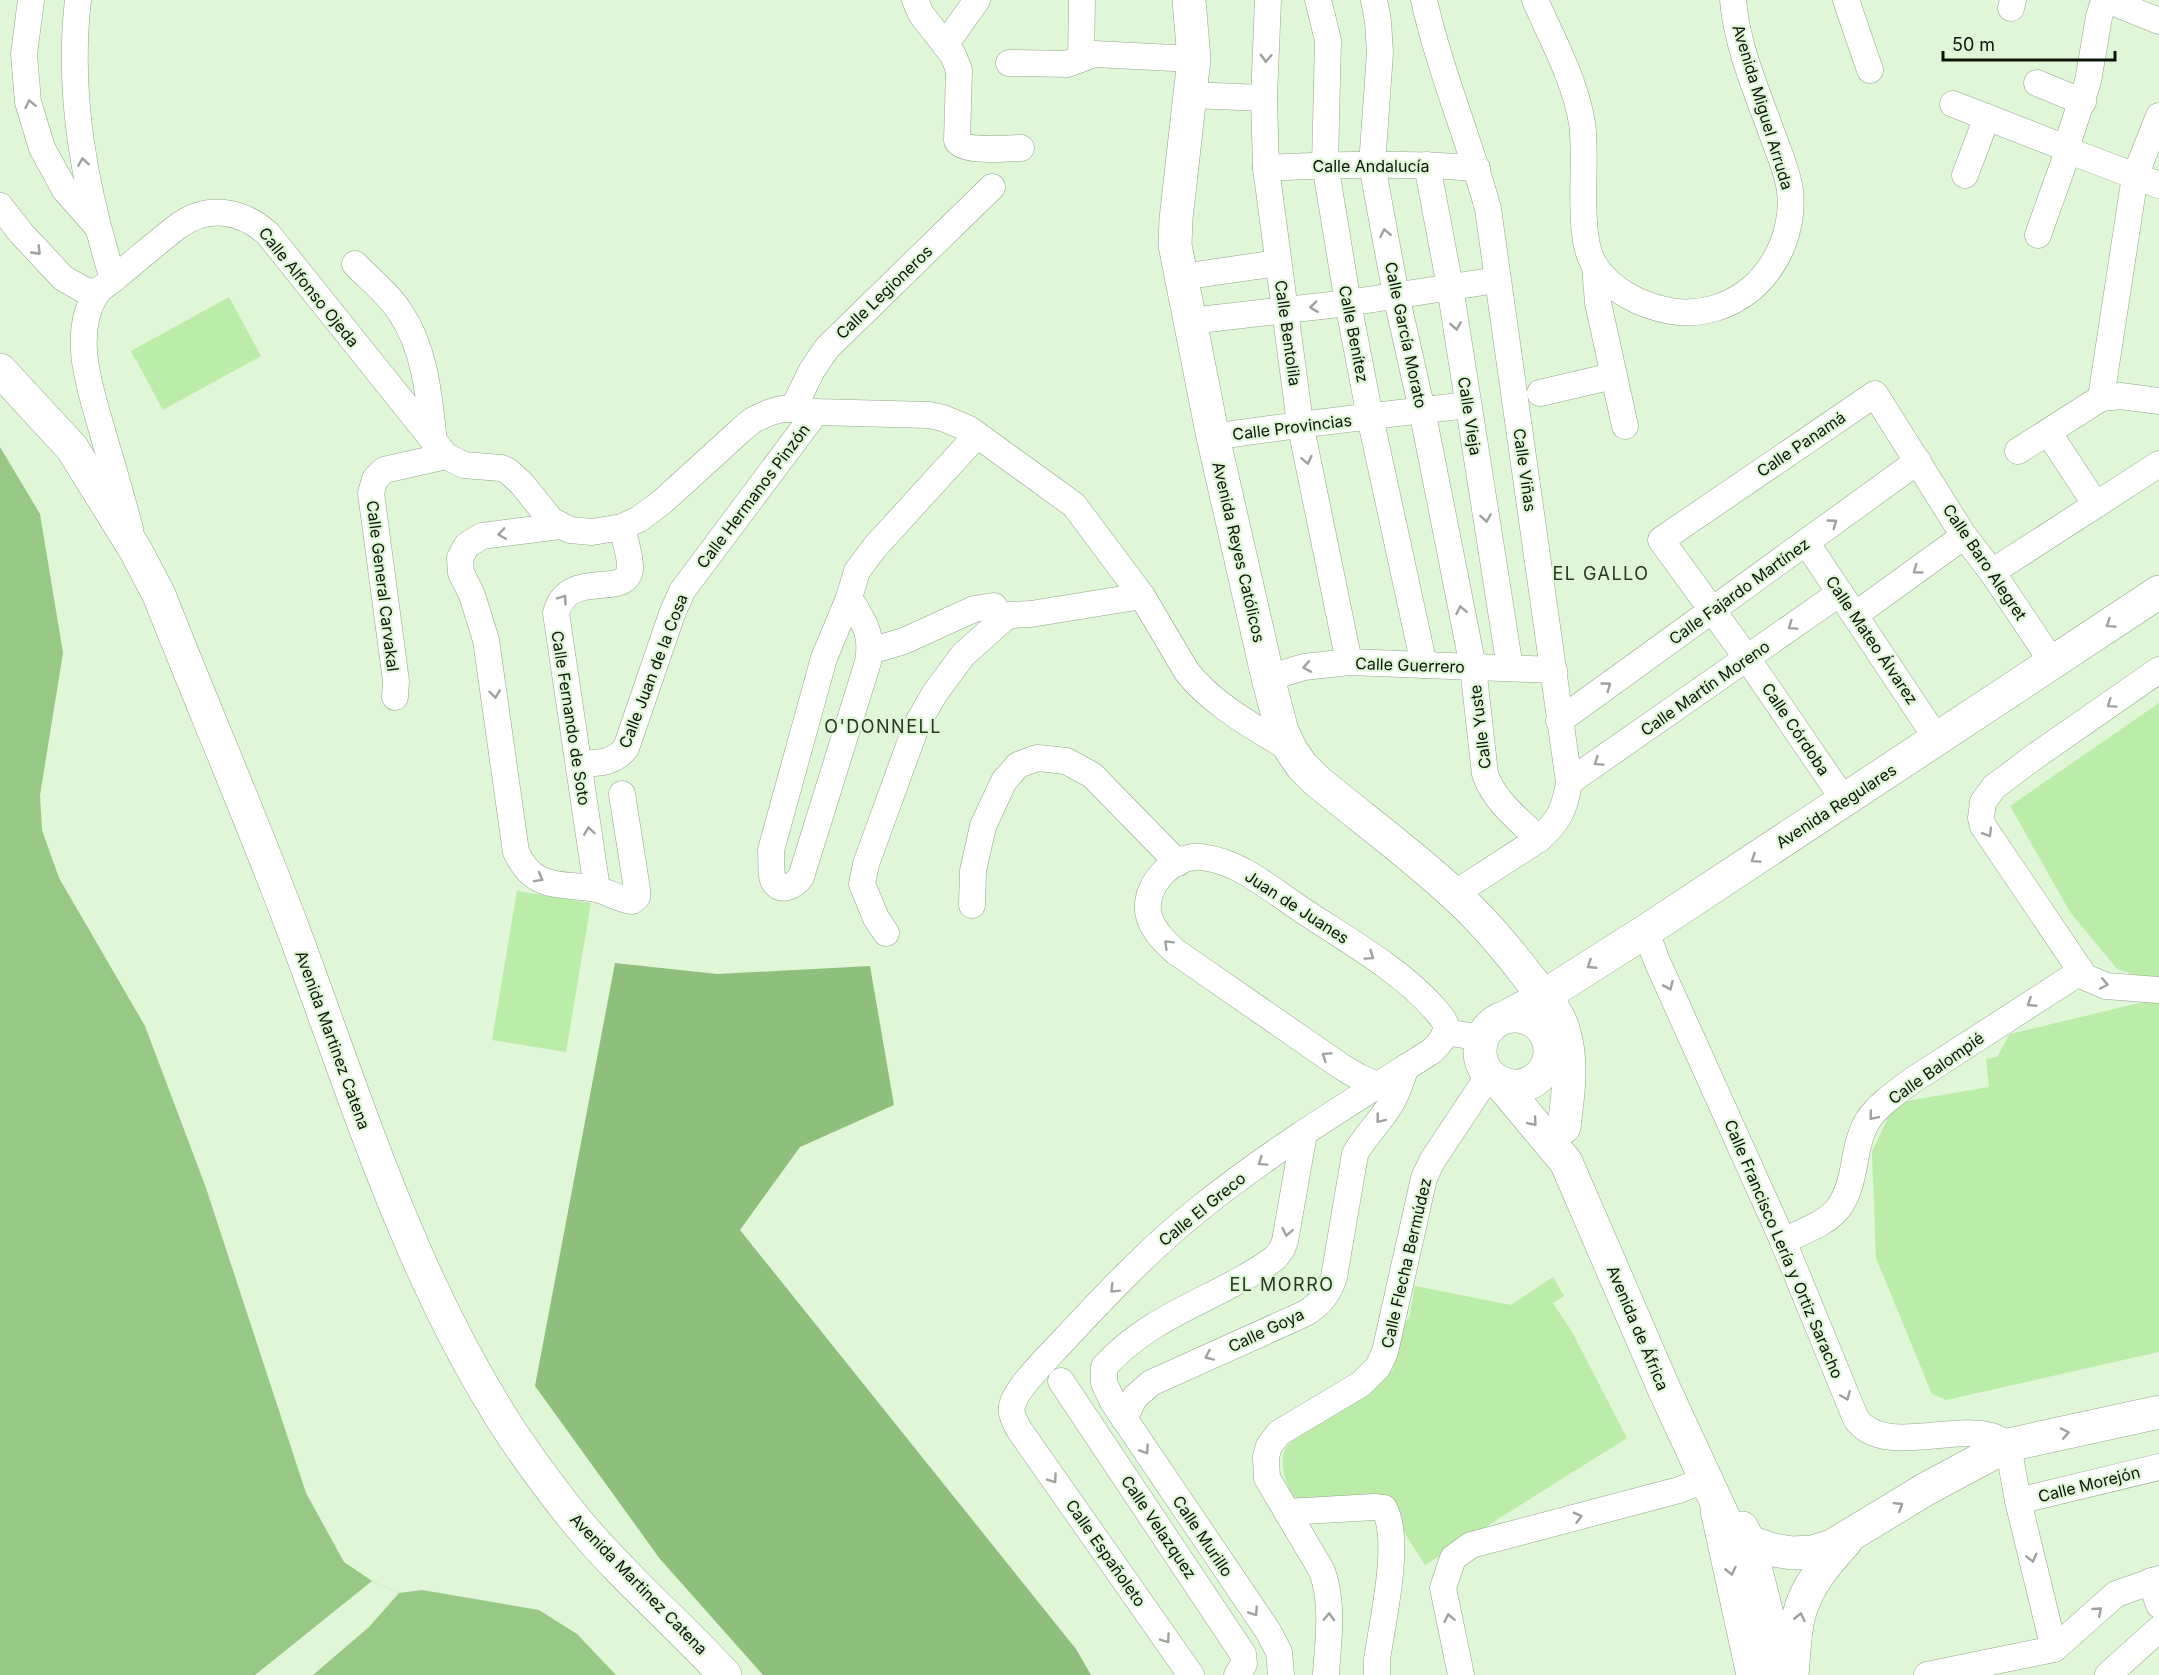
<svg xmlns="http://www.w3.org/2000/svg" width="2159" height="1675" font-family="Inter,sans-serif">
  <rect width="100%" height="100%" fill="#dff6d7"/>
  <g fill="#bbeca9">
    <polygon points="229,297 261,356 163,410 131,351"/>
    <polygon points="2159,703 2159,983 2117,969 2070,912 2010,806"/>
    <polygon points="517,891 591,903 566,1052 492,1040"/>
    <polygon points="2156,999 2159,1001 2159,1352 1946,1400 1932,1394 1876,1258 1872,1152 1895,1103 1989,1087 1986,1059 1997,1057 2010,1034"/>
    <path d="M1553,1277L1564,1296L1553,1303L1572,1332L1627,1438L1425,1565L1385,1502L1296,1507C1289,1487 1272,1458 1292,1441C1300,1434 1311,1429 1320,1424L1317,1418L1393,1370L1402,1325L1409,1318L1415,1286L1511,1305Z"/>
  </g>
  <polygon fill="#8fbf7d" points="615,963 717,974 870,966 894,1105 800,1147 740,1230 1076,1649 1091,1675 763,1675 660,1559 535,1386"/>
  <polygon fill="#97c885" points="0,447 40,514 63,653 40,795 42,830 59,878 145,1026 206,1188 306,1493 344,1562 372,1581 399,1593 422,1590 539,1610 577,1634 616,1675 0,1675"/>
  <polygon fill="#dff6d7" points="372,1581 399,1593 369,1627 313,1675 255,1675"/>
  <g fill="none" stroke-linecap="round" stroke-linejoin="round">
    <defs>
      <g id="street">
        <polyline points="31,0 24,54 28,102 42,148 65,190 95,224"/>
        <path d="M78,0C67,95 85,189 113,279"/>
        <path d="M915,0L921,14L953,55L959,70L957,141C967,153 1004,148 1021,148"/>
        <polyline points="1268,0 1264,98 1266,168 1300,423 1349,662"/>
        <polyline points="1318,0 1328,40 1325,164 1348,303 1370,417 1424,665"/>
        <path d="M1374,0L1378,21L1380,53L1372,165L1396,295L1422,410L1473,667L1485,774C1494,801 1519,820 1539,839"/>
        <path d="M1424,0C1440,71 1469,139 1488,209L1569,782C1565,809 1559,821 1539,839L1454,894"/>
        <path d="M1535,0C1552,39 1575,80 1582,123C1588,161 1575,236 1595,266C1611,291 1642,306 1671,311C1700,316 1729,307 1751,289C1779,265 1794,227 1790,191C1788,173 1780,156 1774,139C1758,94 1737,48 1733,0"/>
        <polyline points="1846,0 1870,70"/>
        <polyline points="2104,0 2099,17 2088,81 2066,148 2072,152 2159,185"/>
        <polyline points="2107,0 2159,21"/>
        <polyline points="2011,8 2013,0"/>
        <polyline points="945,45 977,0"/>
        <polyline points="1081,59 1082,0"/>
        <polyline points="1009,63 1067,64 1094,54 1194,59"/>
        <polyline points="2037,83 2083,102"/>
        <polyline points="1190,95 1264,98"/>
        <polyline points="1953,104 2066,148"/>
        <polyline points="1427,165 1450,287 1510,668"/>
        <path d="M1266,168C1336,164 1407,163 1477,168"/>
        <polyline points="1965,175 1987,117"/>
        <polyline points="0,206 21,233 63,278 84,290 97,293"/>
        <polyline points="2038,235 2068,151"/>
        <path d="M355,264C369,279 389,294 400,312C426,350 429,398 434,442"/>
        <polyline points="1595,266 1598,303 1625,426"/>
        <polyline points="1181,277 1278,263"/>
        <polyline points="1190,321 1348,303 1497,280"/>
        <polyline points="1540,393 1613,376"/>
        <polyline points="2101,398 2135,176 2159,116"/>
        <polyline points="793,409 812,370 827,348 992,187"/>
        <polyline points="2048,432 2096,505"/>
        <path d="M1213,437C1298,424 1383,415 1468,405"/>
        <polyline points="2018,451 2101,398 2121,396 2159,401"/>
        <path d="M560,526L482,536L467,545L460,558L461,573L472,595L486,640L516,852C535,892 560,882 596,889C608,892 619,899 632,901L637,897V889L622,794"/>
        <path d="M130,529C122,499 114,470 105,441C93,396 69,338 96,294C101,287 111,282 117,276C137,260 156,243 177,227C207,204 242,210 268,234L446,456L464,465L501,468L508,471L522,484L551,520L570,530L592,532L622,527L639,519L662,502L741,430L753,420L768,413L781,409H793L816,412L929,415L943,418L969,429L1074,505L1142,596L1187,672C1214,706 1255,727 1291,750"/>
        <polyline points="1806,542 1937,739"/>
        <polyline points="1992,572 2159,464"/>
        <path d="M849,598C864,622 873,633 868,662L801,877C795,885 780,895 773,880C770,871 772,859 771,850L824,658L849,598L857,571L875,547L977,435"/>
        <polyline points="1855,615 1964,536"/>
        <polyline points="870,651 904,641 974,609 994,606 1001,621"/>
        <polyline points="2159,670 2034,757 1994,787 1983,802 1981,818 1983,826 2085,977 2106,986 2159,990"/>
        <polyline points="1268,678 1304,667 1349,662 1554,670"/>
        <polyline points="395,697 396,681 371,493 375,479 384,470 446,456"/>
        <polyline points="1559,721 1918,461"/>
        <path d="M579,764C597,763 613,764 626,748L672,614L682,591L816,412"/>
        <polyline points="1569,782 1840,593"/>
        <polyline points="1844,800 1747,658 1661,540 1875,394 1964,536 1992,572 2053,663"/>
        <path d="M597,889L556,613C568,567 626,600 630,569C631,556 624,539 622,527"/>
        <polyline points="972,905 973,871 983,826 1004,781 1018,765 1037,758 1066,761 1092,775 1178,863"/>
        <path d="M1646,931L1656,959L1783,1241L1856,1419C1883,1456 1952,1424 1991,1436C1997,1437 2003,1442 2008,1445L2018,1501L2054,1649"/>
        <polyline points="886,933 876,918 862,884 866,864 917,724 935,693 963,655 1001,621 1010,615 1031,614 1142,596"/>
        <polyline points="1445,1032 1482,1038"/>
        <path d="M1783,1241C1831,1219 1846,1216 1855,1160C1857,1148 1861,1131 1868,1120C1879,1104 1897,1092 1913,1080L2080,972"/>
        <polyline points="1061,1381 1243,1654 1244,1664 1237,1675"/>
        <path d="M1124,1419L1135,1397L1151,1383L1304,1314C1320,1305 1329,1294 1334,1277L1355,1154C1364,1137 1378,1124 1389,1107C1397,1095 1401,1081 1406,1067"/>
        <polyline points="2018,1501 2159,1467"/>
        <path d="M1287,1512L1374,1507L1384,1508C1402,1541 1382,1622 1377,1660V1675"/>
        <polyline points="2151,1581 2159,1605"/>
        <path d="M1191,1675L1020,1431C1016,1424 1010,1414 1012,1406C1015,1389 1050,1355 1062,1342C1105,1296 1150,1248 1199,1209C1272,1150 1353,1101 1432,1051C1439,1044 1449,1034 1445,1023C1443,1018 1437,1012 1434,1008C1398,968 1347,940 1302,910C1284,898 1265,883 1245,872C1233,865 1216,859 1202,857C1173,853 1141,888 1149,916C1153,931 1165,942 1176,952L1342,1067L1359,1077L1377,1085"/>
        <path d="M1281,1675L1279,1652L1268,1631L1113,1402L1104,1383V1367C1152,1313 1219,1299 1275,1258L1282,1249L1285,1241L1304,1133"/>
        <path d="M1326,1675C1328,1640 1334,1605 1322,1571L1267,1478L1266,1457L1269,1446L1279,1433L1361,1384L1378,1367L1385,1352L1424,1178L1432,1161L1489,1075"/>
        <polyline points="1461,1675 1443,1588 1453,1558 1471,1545 1679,1490 1707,1479"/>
        <polyline points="1927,1675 2054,1649 2116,1594 2159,1579"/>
        <polyline points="2108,1675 2159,1629"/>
      </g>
      <g id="secondary">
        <path d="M1189,0L1194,59L1176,219L1175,245L1213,437L1268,678L1282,731L1291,750L1302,766L1317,781C1363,819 1411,854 1454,894C1482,919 1507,949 1530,979C1543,995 1559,1012 1564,1032C1573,1063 1568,1095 1564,1127"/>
        <polyline points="1510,1015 1544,996 1646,931 2159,592"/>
        <circle cx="1515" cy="1051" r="35"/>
        <polyline points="1500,1083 1566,1162 1665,1391 1728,1527 1749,1542 1773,1550 1792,1553 1813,1552 1832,1546 1926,1489 2008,1445 2159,1412"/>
        <polyline points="1717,1510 1753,1675"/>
        <polyline points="1742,1528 1749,1542 1782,1675"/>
        <path d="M1792,1675C1794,1655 1794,1634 1799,1615C1806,1586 1827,1562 1846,1541"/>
      </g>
      <path id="highway" d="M0,370L72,448L136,551L159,595C203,707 251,817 293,929C357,1101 411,1280 512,1434C533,1465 555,1495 579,1524C623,1577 678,1624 725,1675"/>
    </defs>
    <use href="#street" stroke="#91a689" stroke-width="27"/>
    <use href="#secondary" stroke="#91a689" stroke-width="34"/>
    <use href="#highway" stroke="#91a689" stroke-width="34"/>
    <use href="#street" stroke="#fff" stroke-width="26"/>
    <use href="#secondary" stroke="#fff" stroke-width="33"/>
    <use href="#highway" stroke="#fff" stroke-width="33"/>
  </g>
  <defs><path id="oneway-chevron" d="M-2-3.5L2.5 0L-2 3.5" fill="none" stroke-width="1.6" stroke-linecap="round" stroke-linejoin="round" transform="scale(1.5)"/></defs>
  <g stroke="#9ea19d">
    <use href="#oneway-chevron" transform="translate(1266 58) rotate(92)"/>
    <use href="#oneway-chevron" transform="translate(30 104) rotate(-102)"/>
    <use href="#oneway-chevron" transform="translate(83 162) rotate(-99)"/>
    <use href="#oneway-chevron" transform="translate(1385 233) rotate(-101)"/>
    <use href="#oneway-chevron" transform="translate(37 251) rotate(46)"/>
    <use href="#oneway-chevron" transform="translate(1314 307) rotate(173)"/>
    <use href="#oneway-chevron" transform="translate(1456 326) rotate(81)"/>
    <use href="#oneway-chevron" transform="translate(1307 460) rotate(78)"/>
    <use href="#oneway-chevron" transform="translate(1486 518) rotate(81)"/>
    <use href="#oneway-chevron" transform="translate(1833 523) rotate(-36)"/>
    <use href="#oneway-chevron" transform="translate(502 534) rotate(172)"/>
    <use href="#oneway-chevron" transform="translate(1917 570) rotate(144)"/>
    <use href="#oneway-chevron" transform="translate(563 599) rotate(-54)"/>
    <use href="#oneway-chevron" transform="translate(1461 610) rotate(-101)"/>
    <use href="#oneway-chevron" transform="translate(2110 624) rotate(146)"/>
    <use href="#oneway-chevron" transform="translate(1792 626) rotate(145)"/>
    <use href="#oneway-chevron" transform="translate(1307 667) rotate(170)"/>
    <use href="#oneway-chevron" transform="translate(1607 686) rotate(-36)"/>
    <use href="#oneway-chevron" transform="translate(495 694) rotate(82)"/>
    <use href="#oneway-chevron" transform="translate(2111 704) rotate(145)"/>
    <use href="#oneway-chevron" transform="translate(1598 762) rotate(145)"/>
    <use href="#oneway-chevron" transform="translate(589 831) rotate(-98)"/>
    <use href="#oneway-chevron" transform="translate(1988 833) rotate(59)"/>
    <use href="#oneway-chevron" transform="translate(1755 859) rotate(146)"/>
    <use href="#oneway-chevron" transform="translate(539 878) rotate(29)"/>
    <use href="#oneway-chevron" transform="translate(1168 944) rotate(-135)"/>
    <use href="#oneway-chevron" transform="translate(1370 956) rotate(34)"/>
    <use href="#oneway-chevron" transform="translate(1591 965) rotate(147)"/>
    <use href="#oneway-chevron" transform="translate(2104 984) rotate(12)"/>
    <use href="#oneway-chevron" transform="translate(1669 986) rotate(66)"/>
    <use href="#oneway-chevron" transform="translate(2031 1003) rotate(147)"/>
    <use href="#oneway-chevron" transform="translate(1326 1056) rotate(-145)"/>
    <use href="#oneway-chevron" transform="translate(1873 1116) rotate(130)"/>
    <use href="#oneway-chevron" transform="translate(1380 1119) rotate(128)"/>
    <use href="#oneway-chevron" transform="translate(1533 1122) rotate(50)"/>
    <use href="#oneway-chevron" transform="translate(1262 1162) rotate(145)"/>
    <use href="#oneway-chevron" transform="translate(1287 1232) rotate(101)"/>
    <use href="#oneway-chevron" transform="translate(1114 1289) rotate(135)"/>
    <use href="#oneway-chevron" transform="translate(1209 1356) rotate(156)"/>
    <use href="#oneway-chevron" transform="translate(1846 1396) rotate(68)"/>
    <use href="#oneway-chevron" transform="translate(2065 1433) rotate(-12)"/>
    <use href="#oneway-chevron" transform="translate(1145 1450) rotate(56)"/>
    <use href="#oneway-chevron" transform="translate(1053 1479) rotate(55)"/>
    <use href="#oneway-chevron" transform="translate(1899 1506) rotate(-32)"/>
    <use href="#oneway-chevron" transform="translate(1578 1517) rotate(-15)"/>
    <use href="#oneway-chevron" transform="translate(2032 1558) rotate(76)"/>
    <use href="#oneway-chevron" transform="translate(1731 1571) rotate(77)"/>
    <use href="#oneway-chevron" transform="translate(2098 1611) rotate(-41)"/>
    <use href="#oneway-chevron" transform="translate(1254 1612) rotate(56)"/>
    <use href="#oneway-chevron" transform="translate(1329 1617) rotate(-88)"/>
    <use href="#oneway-chevron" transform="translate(1800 1617) rotate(-77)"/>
    <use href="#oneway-chevron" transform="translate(1449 1618) rotate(-102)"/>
    <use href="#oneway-chevron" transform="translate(1166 1639) rotate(55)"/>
  </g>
  <g text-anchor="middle" stroke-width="4.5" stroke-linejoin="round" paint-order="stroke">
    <g font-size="16" fill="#0c140a" stroke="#dff6d7">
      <text transform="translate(1763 107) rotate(73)" y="6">Avenida Miguel Arruda</text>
      <text x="1371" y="172">Calle Andalucía</text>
      <text transform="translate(309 287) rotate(51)" y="6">Calle Alfonso Ojeda</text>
      <text transform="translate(884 292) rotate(-44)" y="6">Calle Legioneros</text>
      <text transform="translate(1288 333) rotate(82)" y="6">Calle Bentolila</text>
      <text transform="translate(1354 334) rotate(79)" y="6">Calle Benítez</text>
      <text transform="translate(1406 335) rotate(78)" y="6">Calle García Morato</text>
      <text transform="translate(1470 416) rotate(81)" y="6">Calle Vieja</text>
      <text transform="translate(1292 427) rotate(-7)" y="6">Calle Provincias</text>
      <text transform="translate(1801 444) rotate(-34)" y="6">Calle Panamá</text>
      <text transform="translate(1525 470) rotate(82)" y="6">Calle Viñas</text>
      <text transform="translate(753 496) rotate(-53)" y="6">Calle Hermanos Pinzón</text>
      <text transform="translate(1239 552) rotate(77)" y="6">Avenida Reyes Católicos</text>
      <text transform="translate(1985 562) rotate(56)" y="6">Calle Baro Alegret</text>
      <text transform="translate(383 586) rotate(83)" y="6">Calle General Carvakal</text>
      <text transform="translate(1739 591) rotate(-36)" y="6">Calle Fajardo Martínez</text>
      <text transform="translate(1872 640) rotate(56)" y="6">Calle Mateo Álvarez</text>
      <text transform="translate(1410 665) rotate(2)" y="6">Calle Guerrero</text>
      <text transform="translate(653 671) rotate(-69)" y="6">Calle Juan de la Cosa</text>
      <text transform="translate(1705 688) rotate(-35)" y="6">Calle Martín Moreno</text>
      <text transform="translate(571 718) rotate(81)" y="6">Calle Fernando de Soto</text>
      <text transform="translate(1480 727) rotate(-97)" y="6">Calle Yuste</text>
      <text transform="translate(1796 729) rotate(56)" y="6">Calle Córdoba</text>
      <text transform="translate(1836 806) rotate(-33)" y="6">Avenida Regulares</text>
      <text transform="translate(1297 907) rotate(33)" y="6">Juan de Juanes</text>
      <text transform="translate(333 1040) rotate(70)" y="6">Avenida Martinez Catena</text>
      <text transform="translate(1936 1068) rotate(-35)" y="6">Calle Balompié</text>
      <text transform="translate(1202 1209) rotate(-39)" y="6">Calle El Greco</text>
      <text transform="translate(1784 1249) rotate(67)" y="6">Calle Francisco Lería y Ortiz Saracho</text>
      <text transform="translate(1406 1263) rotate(-77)" y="6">Calle Flecha Bermúdez</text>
      <text transform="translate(1638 1328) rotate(67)" y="6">Avenida de África</text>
      <text transform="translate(1266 1330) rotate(-25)" y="6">Calle Goya</text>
      <text transform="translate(2089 1484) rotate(-14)" y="6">Calle Morejón</text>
      <text transform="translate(1159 1527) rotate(56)" y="6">Calle Velazquez</text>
      <text transform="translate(1203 1536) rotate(56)" y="6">Calle Murillo</text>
      <text transform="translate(1106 1553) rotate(55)" y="6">Calle Españoleto</text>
      <text transform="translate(639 1584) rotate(46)" y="6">Avenida Martinez Catena</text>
    </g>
    <g font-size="18" letter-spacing="1.5" fill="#273921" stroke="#dff6d7">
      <text x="1601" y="580">EL GALLO</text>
      <text x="883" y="733">O'DONNELL</text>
      <text x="1282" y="1291">EL MORRO</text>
    </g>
  </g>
  <path d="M1943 51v9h172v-9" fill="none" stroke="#0c140a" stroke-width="3"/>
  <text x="1952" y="51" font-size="18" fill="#0c140a" stroke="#dff6d7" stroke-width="4.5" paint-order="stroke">50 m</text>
</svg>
